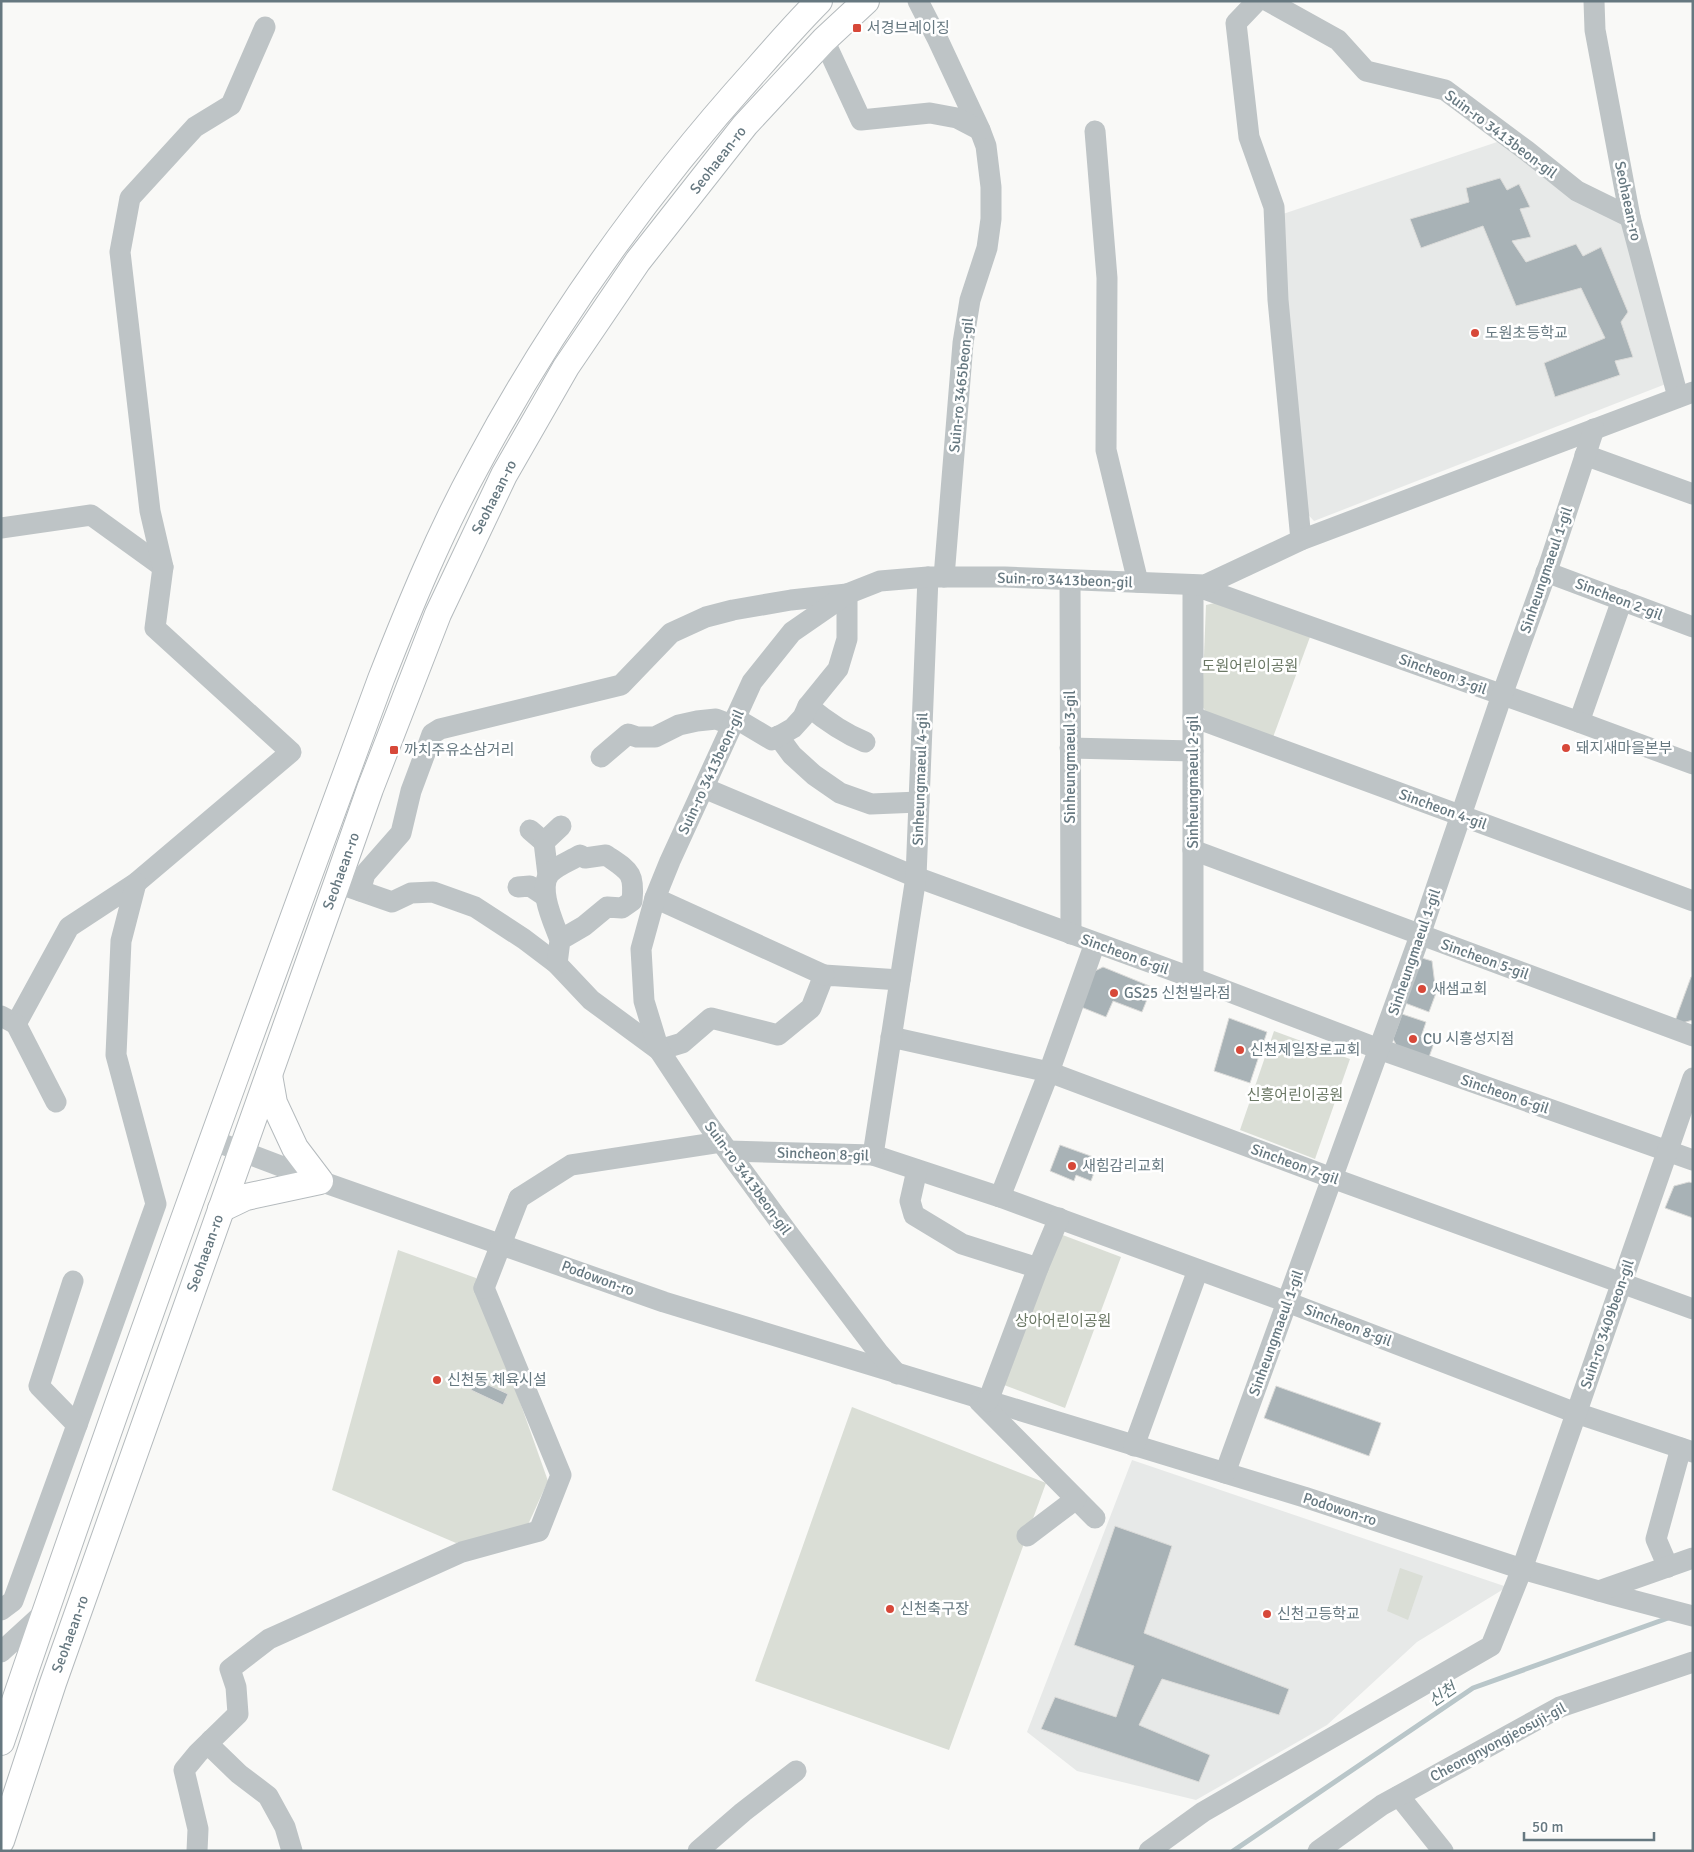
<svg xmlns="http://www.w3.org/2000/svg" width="1694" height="1852" font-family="Signika,'Noto Sans KR',sans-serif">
  <rect width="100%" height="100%" fill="#f9f9f7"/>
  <g fill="#e7e9e8">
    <polygon points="1503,140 1625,223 1676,380 1314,521 1301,507 1280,215"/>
    <polygon points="1132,1460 1507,1587 1417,1642 1327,1725 1196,1800 1077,1771 1027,1732"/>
  </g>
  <g fill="#daded6">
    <polygon points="1219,602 1310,637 1272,740 1212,721 1202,706 1206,605"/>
    <polygon points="1274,1031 1350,1059 1315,1159 1240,1130"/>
    <polygon points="1060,1234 1121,1257 1065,1408 1004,1385"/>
    <polygon points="398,1250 476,1278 548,1481 526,1529 456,1543 332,1490"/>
    <polygon points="852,1407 1046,1483 949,1750 755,1681"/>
    <polygon points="1400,1568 1423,1576 1408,1620 1387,1611"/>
  </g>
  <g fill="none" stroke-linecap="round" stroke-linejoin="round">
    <polyline stroke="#b9c6c9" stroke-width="5" points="1233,1851 1473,1688 1671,1617"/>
  </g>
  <g fill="#a8b2b6" stroke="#dbdbd9">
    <polygon points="1500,178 1507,190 1519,184 1530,207 1520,209 1531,237 1512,241 1526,262 1576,244 1583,256 1601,247 1628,312 1621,322 1633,357 1615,361 1620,375 1555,397 1544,363 1605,338 1581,288 1516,306 1483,226 1421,248 1410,219 1469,202 1466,188"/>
    <polygon points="1422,958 1432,961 1436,993 1429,1012 1405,1003"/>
    <polygon points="1103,967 1152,987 1142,1012 1113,1001 1106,1017 1081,1007 1093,972"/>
    <polygon points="1691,977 1693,977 1693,1020 1682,1023 1675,1021"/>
    <polygon points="1402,1014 1426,1022 1421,1037 1434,1043 1428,1060 1399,1050 1393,1039"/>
    <polygon points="1229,1018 1267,1032 1250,1083 1214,1071"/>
    <polygon points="1060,1145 1099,1159 1091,1181 1076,1175 1074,1181 1050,1171"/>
    <polygon points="1689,1182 1693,1183 1693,1218 1665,1208 1674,1186"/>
    <polygon points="475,1379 508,1394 503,1405 471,1390"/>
    <polygon points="1276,1386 1381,1423 1369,1456 1264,1418"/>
    <polygon points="1115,1526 1172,1546 1144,1633 1289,1689 1279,1715 1162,1679 1139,1725 1210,1755 1199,1782 1041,1729 1055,1697 1116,1717 1134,1666 1074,1645"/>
  </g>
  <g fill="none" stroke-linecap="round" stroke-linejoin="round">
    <defs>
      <g id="major">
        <polyline points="221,1209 246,1197 320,1181 295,1148 274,1103 269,1075"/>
        <path d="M1,1742C122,1385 251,1032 381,679C410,605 440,532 478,463C554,321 648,190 756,70C776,47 797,23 819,1"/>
        <polyline points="1,1841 53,1683 337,883 370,789 438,614 504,475 566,367 638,261 745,125 824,40 866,1"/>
      </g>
    </defs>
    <use href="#major" stroke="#b4babd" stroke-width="28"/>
    <g stroke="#bec4c6" stroke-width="21">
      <polyline points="918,1 938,40 980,130 986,146 991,187 991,219 987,248 970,300 963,343 944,577"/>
      <polyline points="1257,1 1236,23 1249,137 1274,207 1278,300 1301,540"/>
      <polyline points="1268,1 1338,40 1366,71 1445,90 1527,151 1577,191 1630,217"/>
      <polyline points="1594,1 1595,30 1630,217 1678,397"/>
      <polyline points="824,40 861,120 930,113 957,118 980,130"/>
      <polyline points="1095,131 1107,278 1106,450 1138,582"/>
      <polyline points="1585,455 1693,494"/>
      <polyline points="1,528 91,515 163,567"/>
      <polyline points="1546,572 1693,627"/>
      <polyline points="1070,580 1071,934"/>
      <path d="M808,706C826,721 843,733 865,742"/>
      <polyline points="1193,717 1693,901"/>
      <polyline points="1579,722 1622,600"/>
      <polyline points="778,736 792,755 814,775 840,793 871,804 919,802"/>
      <polyline points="1070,748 1193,751"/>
      <polyline points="601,757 628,734 637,737 655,737 679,725 697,721 716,719 732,725"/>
      <polyline points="704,788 916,877 1193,978 1379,1049 1693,1160"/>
      <polyline points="530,830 544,842"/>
      <polyline points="1193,850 1693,1036"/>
      <polyline points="548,875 544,842 561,826"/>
      <polyline points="346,886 392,902 411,893 433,892 475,907 524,939 557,964 591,1000 659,1050 682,1043 711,1018 778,1035 811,1008 824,975 900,980"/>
      <polyline points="518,887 530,886 545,896"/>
      <polyline points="360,891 365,874 401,833 411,791 427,748 432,734 440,729 621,685 671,633 706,617 733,610 791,600 847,594 847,639 838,669 808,706 803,717 793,728 772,740 735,718"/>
      <polyline points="655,898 824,975"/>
      <path d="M557,964L560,940L584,926L607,907L622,908L632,901C635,872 629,871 606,855L585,858L580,855C570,861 558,865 550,873C537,889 554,923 560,940"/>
      <polyline points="1193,978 1193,585 1579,722 1693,764"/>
      <polyline points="1,1016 16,1024 69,927 136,883 291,752 155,628 163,567 150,511 120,252 130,198 195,127 231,105 265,27"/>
      <polyline points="16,1024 56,1102"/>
      <polyline points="891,1037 1049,1072 1332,1178 1693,1309"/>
      <polyline points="212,1140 320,1181 664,1302 1304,1497 1522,1569 1613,1595 1693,1616"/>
      <polyline points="728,1151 873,1155 1000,1197 1287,1302 1576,1413 1693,1452"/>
      <polyline points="873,1155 916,877 928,577"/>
      <polyline points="917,1170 910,1201 914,1215 962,1244 1038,1268"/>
      <polyline points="1000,1197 1049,1072 1095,943"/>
      <polyline points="519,1198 571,1165 721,1142"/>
      <polyline points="897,1374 878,1352 788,1233 708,1124 659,1050 644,1001 641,949 655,898 670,861 752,682 792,632 847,594 880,581 928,577 1005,577 1205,585 1301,540 1693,392"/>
      <polyline points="979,1401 1095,1518"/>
      <polyline points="988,1401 1038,1268 1059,1218"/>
      <polyline points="77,1425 156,1204 116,1055 121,941 136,883"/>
      <polyline points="1134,1446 1198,1270"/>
      <polyline points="1225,1473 1417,944 1502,695 1550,562 1594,429"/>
      <polyline points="1027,1536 1076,1499"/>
      <polyline points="1668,1567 1656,1539 1681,1448"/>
      <polyline points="1599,1591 1693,1558"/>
      <polyline points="1,1610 13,1601 77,1425 39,1386 73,1281"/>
      <polyline points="1,1652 46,1611"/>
      <polyline points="211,1740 210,1746 239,1774 268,1796 285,1827 292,1851"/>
      <polyline points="1399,1796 1443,1851"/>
      <polyline points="197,1851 198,1829 184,1770 198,1753 238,1714 236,1687 230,1669 269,1639 462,1552 539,1531 561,1475 484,1288"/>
      <polyline points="698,1851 743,1812 796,1771"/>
      <polyline points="1149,1851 1203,1812 1491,1646 1522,1569 1693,1078"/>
      <polyline points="1318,1851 1382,1805 1560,1707 1693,1662"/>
    </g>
    <use href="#major" stroke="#fff" stroke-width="26"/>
    <polyline stroke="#bec4c6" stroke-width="21" points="484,1288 519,1198"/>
  </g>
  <g fill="#d74839" stroke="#fff" stroke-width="2">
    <rect x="852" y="23" width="10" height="10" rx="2.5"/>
    <circle cx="1475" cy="333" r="5"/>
    <circle cx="1566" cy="748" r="5"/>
    <rect x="389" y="745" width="10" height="10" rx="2.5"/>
    <circle cx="1422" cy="989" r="5"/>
    <circle cx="1114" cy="993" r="5"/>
    <circle cx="1413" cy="1039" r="5"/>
    <circle cx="1240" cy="1050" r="5"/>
    <circle cx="1072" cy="1166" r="5"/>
    <circle cx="437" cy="1380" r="5"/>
    <circle cx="890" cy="1609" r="5"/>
    <circle cx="1267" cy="1614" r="5"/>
  </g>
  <g text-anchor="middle" stroke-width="5" stroke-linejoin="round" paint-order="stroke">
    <g font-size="15" fill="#667880" stroke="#fff" text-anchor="start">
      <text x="867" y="33">서경브레이징</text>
      <text x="1485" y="338">도원초등학교</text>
      <text x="1576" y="753">돼지새마을본부</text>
      <text x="404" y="755">까치주유소삼거리</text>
      <text x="1432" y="994">새샘교회</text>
      <text x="1124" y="998">GS25 신천빌라점</text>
      <text x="1423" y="1044">CU 시흥성지점</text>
      <text x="1250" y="1055">신천제일장로교회</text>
      <text x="1082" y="1171">새힘감리교회</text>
      <text x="447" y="1385">신천동 체육시설</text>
      <text x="900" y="1614">신천축구장</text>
      <text x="1277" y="1619">신천고등학교</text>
    </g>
    <g font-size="15" fill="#667880" stroke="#fff">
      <text transform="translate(1501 134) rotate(37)" y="5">Suin-ro 3413beon-gil</text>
      <text transform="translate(718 160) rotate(-52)" y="5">Seohaean-ro</text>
      <text transform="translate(1628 201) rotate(78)" y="5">Seohaean-ro</text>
      <text transform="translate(961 385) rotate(-84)" y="5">Suin-ro 3465beon-gil</text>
      <text transform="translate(494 497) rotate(-63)" y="5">Seohaean-ro</text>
      <text transform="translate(1546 570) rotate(-71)" y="5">Sinheungmaeul 1-gil</text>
      <text transform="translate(1065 580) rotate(2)" y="5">Suin-ro 3413beon-gil</text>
      <text transform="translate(1619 599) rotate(21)" y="5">Sincheon 2-gil</text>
      <text transform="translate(1443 674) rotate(20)" y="5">Sincheon 3-gil</text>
      <text transform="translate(1070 757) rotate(-90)" y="5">Sinheungmaeul 3-gil</text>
      <text transform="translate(711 772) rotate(-65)" y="5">Suin-ro 3413beon-gil</text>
      <text transform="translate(920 779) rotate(-88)" y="5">Sinheungmaeul 4-gil</text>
      <text transform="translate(1193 782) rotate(-90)" y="5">Sinheungmaeul 2-gil</text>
      <text transform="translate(1443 809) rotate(20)" y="5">Sincheon 4-gil</text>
      <text transform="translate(341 871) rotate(-70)" y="5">Seohaean-ro</text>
      <text transform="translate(1414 952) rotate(-71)" y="5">Sinheungmaeul 1-gil</text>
      <text transform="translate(1125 954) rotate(20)" y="5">Sincheon 6-gil</text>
      <text transform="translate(1485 959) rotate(20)" y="5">Sincheon 5-gil</text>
      <text transform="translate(1505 1094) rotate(19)" y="5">Sincheon 6-gil</text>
      <text transform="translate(823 1154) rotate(2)" y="5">Sincheon 8-gil</text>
      <text transform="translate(1295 1164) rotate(20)" y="5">Sincheon 7-gil</text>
      <text transform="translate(748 1178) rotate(54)" y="5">Suin-ro 3413beon-gil</text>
      <text transform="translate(205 1253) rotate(-70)" y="5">Seohaean-ro</text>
      <text transform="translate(598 1278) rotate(20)" y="5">Podowon-ro</text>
      <text transform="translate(1607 1324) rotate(-71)" y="5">Suin-ro 3409beon-gil</text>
      <text transform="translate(1348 1325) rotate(21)" y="5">Sincheon 8-gil</text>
      <text transform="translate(1276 1333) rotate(-70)" y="5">Sinheungmaeul 1-gil</text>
      <text transform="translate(1340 1509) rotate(18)" y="5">Podowon-ro</text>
      <text transform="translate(70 1634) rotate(-70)" y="5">Seohaean-ro</text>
      <text transform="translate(1498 1742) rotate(-28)" y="5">Cheongnyongjeosuji-gil</text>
    </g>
    <g font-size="15" fill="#6b7865" stroke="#fff">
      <text x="1250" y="671">도원어린이공원</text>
      <text x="1295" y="1100">신흥어린이공원</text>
      <text x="1063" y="1326">상아어린이공원</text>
    </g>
    <g font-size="16" font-style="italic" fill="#60767a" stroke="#fff">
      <text transform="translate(1442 1694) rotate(-34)" y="6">신천</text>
    </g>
  </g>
  <rect width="1694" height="1852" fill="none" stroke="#667880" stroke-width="5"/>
  <path d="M1524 1832v8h130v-8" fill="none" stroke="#667880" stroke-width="2.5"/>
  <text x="1532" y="1832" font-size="15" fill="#667880" stroke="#ffffff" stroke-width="4" paint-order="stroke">50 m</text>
</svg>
